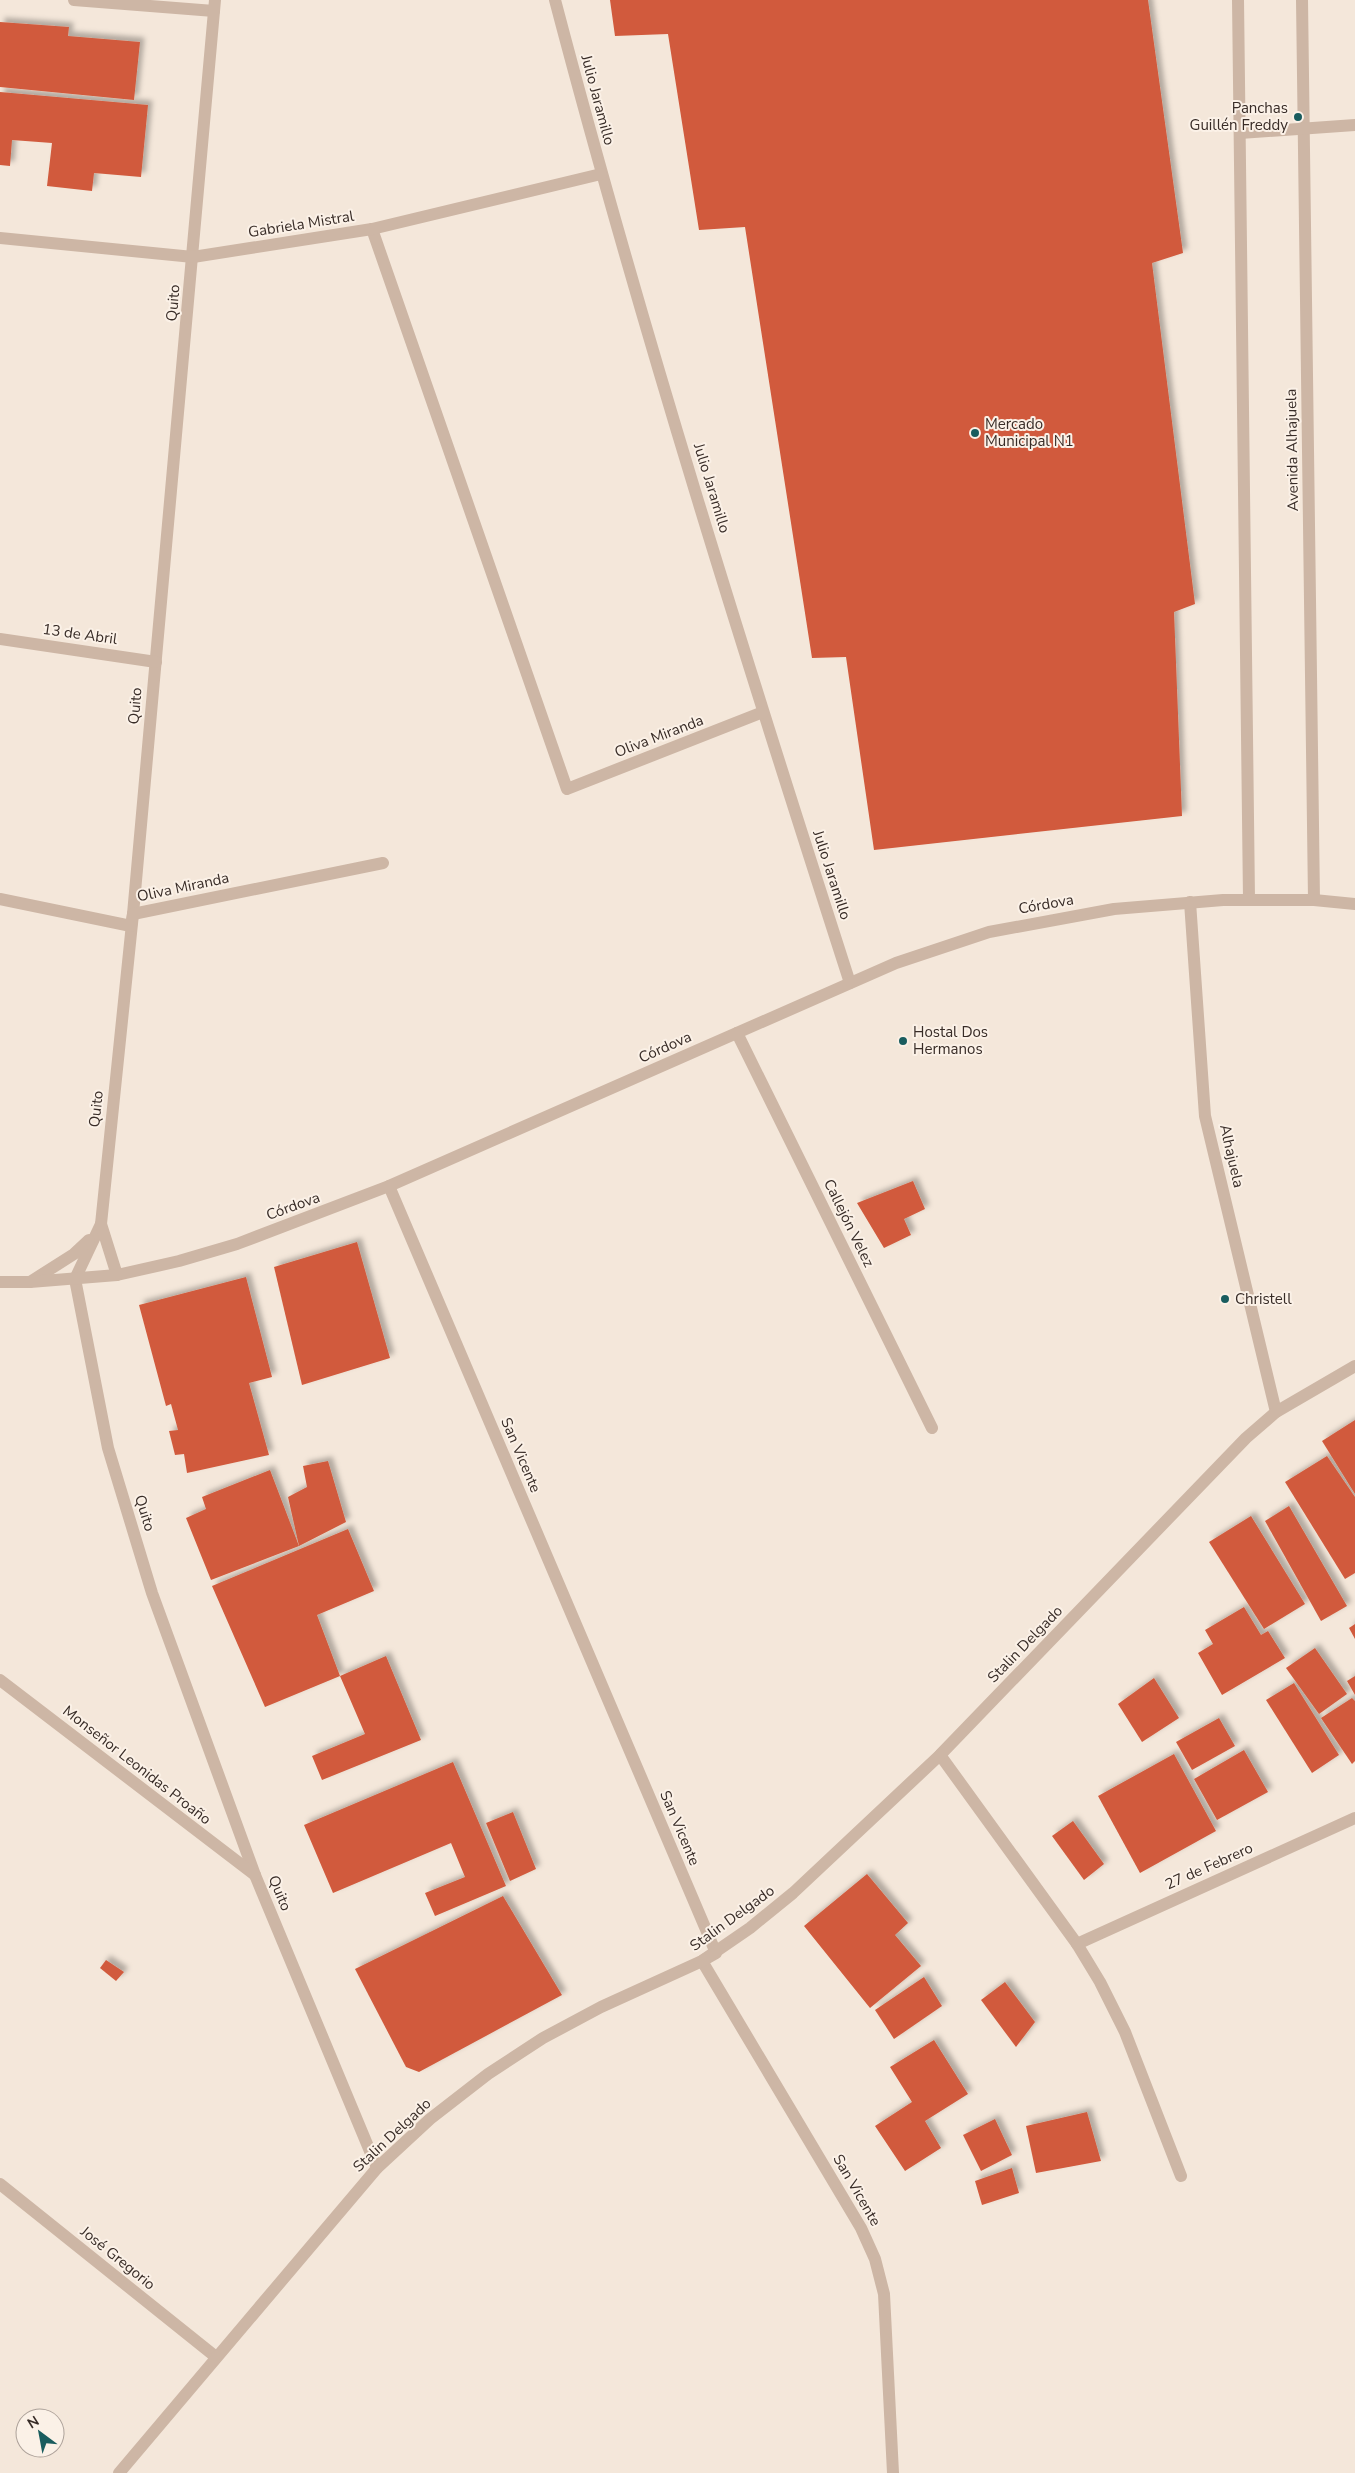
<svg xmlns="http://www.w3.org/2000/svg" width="1355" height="2473" font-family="'Nunito Sans',sans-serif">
  <defs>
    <filter id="shadow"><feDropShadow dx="4.5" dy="-4.5" stdDeviation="2.5" flood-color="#0004"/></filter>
  </defs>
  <rect width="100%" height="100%" fill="#f4e7da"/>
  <g fill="#d15a3c" filter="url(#shadow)">
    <polygon points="610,0 1148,0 1183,253 1152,263 1195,604 1174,612 1182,816 874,850 846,657 812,658 745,227 699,230 668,34 615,36"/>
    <polygon points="0,22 69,27 68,36 140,42 134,100 0,87"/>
    <polygon points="0,92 148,105 141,177 94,173 92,191 47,186 52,143 12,140 10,166 0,165"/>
    <polygon points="913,1181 925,1209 904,1219 911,1235 884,1248 857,1203"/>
    <polygon points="357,1242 390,1358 302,1385 274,1267"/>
    <polygon points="246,1277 272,1377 249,1383 269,1455 187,1473 184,1454 175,1455 169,1431 178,1430 171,1404 166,1406 139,1305"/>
    <polygon points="1355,1420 1355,1494 1322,1441"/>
    <polygon points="1327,1456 1355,1497 1355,1573 1345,1579 1285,1482"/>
    <polygon points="328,1461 346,1522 299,1546 288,1497 307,1487 303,1466"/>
    <polygon points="270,1470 299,1546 211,1580 186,1518 206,1509 202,1497"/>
    <polygon points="1289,1506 1347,1606 1321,1621 1265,1521"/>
    <polygon points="1251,1516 1305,1604 1264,1629 1209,1542"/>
    <polygon points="348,1529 374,1591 317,1615 340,1676 265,1707 212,1586"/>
    <polygon points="1244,1607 1261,1635 1268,1631 1285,1658 1222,1695 1198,1653 1213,1644 1205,1630"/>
    <polygon points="1355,1624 1355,1639 1349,1628"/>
    <polygon points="1315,1648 1347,1694 1319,1714 1286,1668"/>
    <polygon points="386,1656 421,1740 322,1780 312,1756 365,1734 340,1676"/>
    <polygon points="1355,1676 1355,1695 1347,1681"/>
    <polygon points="1154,1678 1179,1718 1142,1742 1118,1704"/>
    <polygon points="1294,1683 1339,1755 1312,1773 1266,1700"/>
    <polygon points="1352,1698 1355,1701 1355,1761 1352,1764 1321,1718"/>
    <polygon points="1219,1718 1235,1746 1192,1770 1176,1742"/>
    <polygon points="1244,1750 1268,1792 1217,1820 1194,1779"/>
    <polygon points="1174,1754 1216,1831 1140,1873 1098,1796"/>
    <polygon points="453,1762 506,1886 435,1916 425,1893 465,1877 451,1843 333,1893 304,1825"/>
    <polygon points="513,1812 536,1869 510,1881 486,1823"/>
    <polygon points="1073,1821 1104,1864 1084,1880 1052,1836"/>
    <polygon points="867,1874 908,1923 895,1935 921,1966 870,2008 804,1926"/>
    <polygon points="503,1896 562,1995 419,2072 406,2067 355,1969"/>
    <polygon points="106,1960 124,1972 116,1981 100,1968"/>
    <polygon points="924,1977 942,2006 894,2039 875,2010"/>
    <polygon points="1005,1982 1035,2022 1016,2047 981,2000"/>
    <polygon points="934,2040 968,2094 925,2121 941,2148 905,2171 875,2126 912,2102 890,2067"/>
    <polygon points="1087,2112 1101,2161 1036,2173 1026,2126"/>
    <polygon points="995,2119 1012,2155 981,2171 963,2135"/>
    <polygon points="1012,2168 1019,2193 982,2205 975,2181"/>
  </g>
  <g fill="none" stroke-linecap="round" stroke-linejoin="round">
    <g stroke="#cdb6a5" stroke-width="12">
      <polyline points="74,0 214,11"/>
      <polyline points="215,0 133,914 101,1224 75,1279 108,1448 152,1593 255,1875 377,2168"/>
      <path d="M555,0C642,331 745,657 850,983"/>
      <polyline points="1238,0 1249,899"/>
      <polyline points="1302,0 1314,900"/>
      <polyline points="1240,133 1355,125"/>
      <polyline points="372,229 567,789 763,712"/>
      <polyline points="0,238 193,257 372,229 601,174"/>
      <polyline points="0,639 156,662"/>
      <polyline points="0,899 131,926 133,914 383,863"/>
      <polyline points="1190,902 1205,1116 1276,1412"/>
      <polyline points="737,1033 932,1428"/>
      <polyline points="389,1186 716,1953 702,1961 861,2228 875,2259 884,2294 893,2473"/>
      <polyline points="101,1224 117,1275"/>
      <polyline points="30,1282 74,1254 89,1240"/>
      <polyline points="0,1680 255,1875"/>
      <polyline points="940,1755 1077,1944 1100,1982 1125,2032 1181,2176"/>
      <polyline points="1077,1944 1355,1818"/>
      <polyline points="0,2184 216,2357"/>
      <polyline points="119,2473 377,2168 430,2119 488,2074 543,2038 601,2007 702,1961 750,1928 793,1893 940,1755 1246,1438 1276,1412 1355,1366"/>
    </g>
    <polyline stroke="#cdb6a5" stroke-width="12" points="0,1282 30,1282 117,1275 179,1261 237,1244 389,1186 896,963 989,932 1114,909 1223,900 1314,900 1355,904"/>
  </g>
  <g fill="#195c5e" stroke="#fbf1e7" stroke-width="2">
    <circle cx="1298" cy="117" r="5"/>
    <circle cx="975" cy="433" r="5"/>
    <circle cx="903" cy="1041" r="5"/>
    <circle cx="1225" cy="1299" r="5"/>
  </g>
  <g text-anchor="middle" stroke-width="4" stroke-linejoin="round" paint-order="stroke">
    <g font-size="15" fill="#382c27" stroke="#fbf1e7">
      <text transform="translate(598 100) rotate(75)" y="5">Julio Jaramillo</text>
      <text transform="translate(301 224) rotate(-9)" y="5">Gabriela Mistral</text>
      <text transform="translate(173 303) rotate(-85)" y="5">Quito</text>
      <text transform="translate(1292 450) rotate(-91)" y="5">Avenida Alhajuela</text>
      <text transform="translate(712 488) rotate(73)" y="5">Julio Jaramillo</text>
      <text transform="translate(80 634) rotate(8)" y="5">13 de Abril</text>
      <text transform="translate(135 706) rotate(-85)" y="5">Quito</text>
      <text transform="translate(659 736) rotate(-21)" y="5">Oliva Miranda</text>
      <text transform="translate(832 875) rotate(72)" y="5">Julio Jaramillo</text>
      <text transform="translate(183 887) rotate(-12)" y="5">Oliva Miranda</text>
      <text transform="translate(1046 904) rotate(-10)" y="5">Córdova</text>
      <text transform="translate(665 1047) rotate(-24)" y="5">Córdova</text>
      <text transform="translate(96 1109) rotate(-84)" y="5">Quito</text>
      <text transform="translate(1232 1156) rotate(77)" y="5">Alhajuela</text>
      <text transform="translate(293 1206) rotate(-20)" y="5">Córdova</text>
      <text transform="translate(849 1223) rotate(64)" y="5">Callejón Velez</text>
      <text transform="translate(521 1455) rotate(67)" y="5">San Vicente</text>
      <text transform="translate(145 1513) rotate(73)" y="5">Quito</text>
      <text transform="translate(1025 1644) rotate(-46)" y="5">Stalin Delgado</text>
      <text transform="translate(137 1765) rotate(38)" y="5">Monseñor Leonidas Proaño</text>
      <text transform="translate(680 1828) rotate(67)" y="5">San Vicente</text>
      <text transform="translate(1209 1866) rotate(-24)" y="5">27 de Febrero</text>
      <text transform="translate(280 1893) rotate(67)" y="5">Quito</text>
      <text transform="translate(732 1918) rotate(-36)" y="5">Stalin Delgado</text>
      <text transform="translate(392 2135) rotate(-43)" y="5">Stalin Delgado</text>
      <text transform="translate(857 2190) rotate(60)" y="5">San Vicente</text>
      <text transform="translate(118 2258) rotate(39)" y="5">José Gregorio</text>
    </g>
    <g font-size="15" fill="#382c27" stroke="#fbf1e7" text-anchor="start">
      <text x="1288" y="113" text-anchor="end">Panchas<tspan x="1288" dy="17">Guillén Freddy</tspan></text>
      <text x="985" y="429">Mercado<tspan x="985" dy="17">Municipal N1</tspan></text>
      <text x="913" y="1037">Hostal Dos<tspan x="913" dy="17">Hermanos</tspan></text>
      <text x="1235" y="1304">Christell</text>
    </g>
  </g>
  <g transform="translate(40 2433) rotate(328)"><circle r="24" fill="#fbf1e7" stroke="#ada29a"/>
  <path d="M0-4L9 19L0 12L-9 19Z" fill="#195c5e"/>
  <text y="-8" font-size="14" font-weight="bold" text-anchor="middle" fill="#382c27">N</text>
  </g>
</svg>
